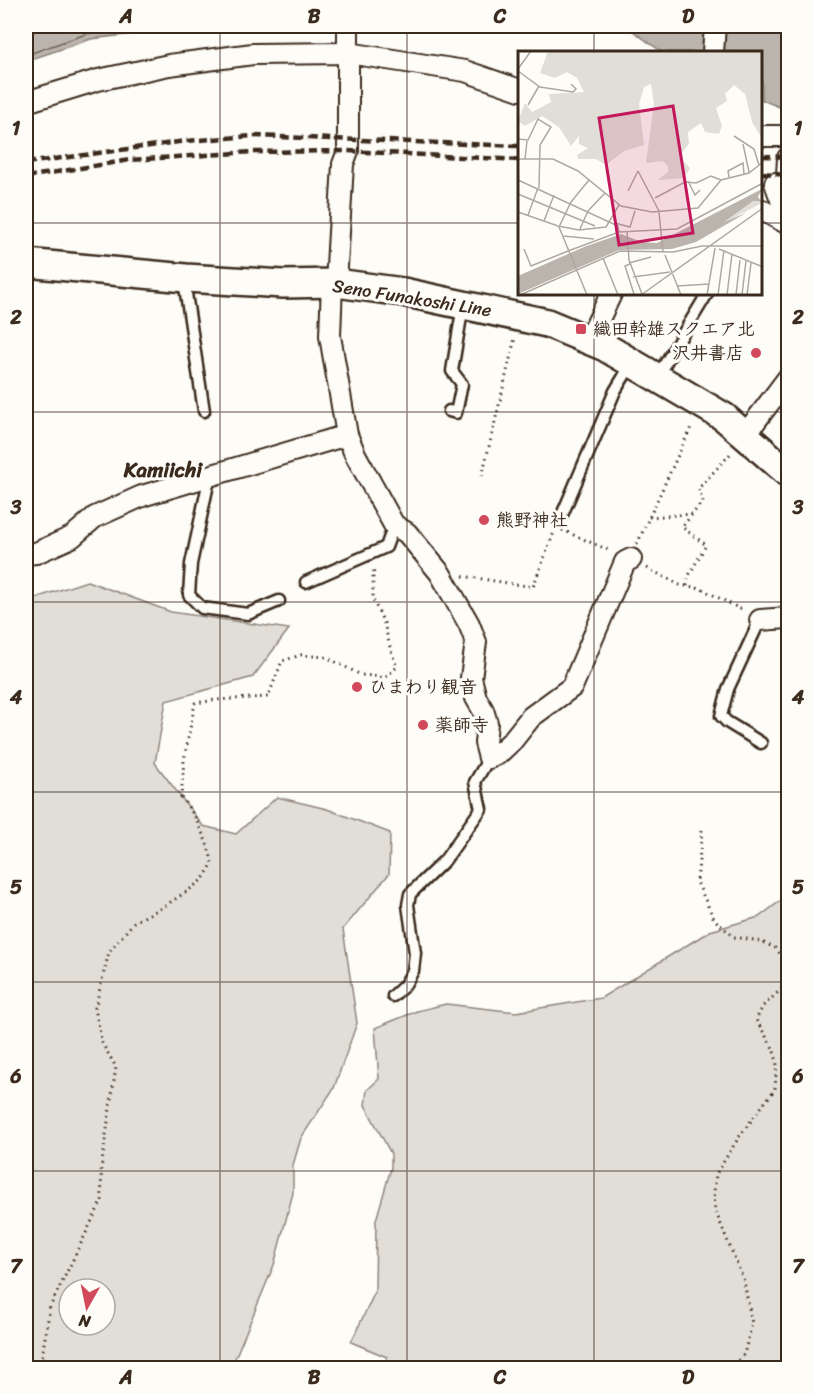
<svg xmlns="http://www.w3.org/2000/svg" width="814" height="1394" font-family="Sriracha,'Klee One',sans-serif">
  <rect width="100%" height="100%" fill="#fdfcf7"/>
  <filter id="ink" filterUnits="userSpaceOnUse"><feTurbulence type="fractalNoise" baseFrequency=".0167" numOctaves="2"/><feDisplacementMap in="SourceGraphic" scale="12" xChannelSelector="R" yChannelSelector="G"/><feConvolveMatrix kernelMatrix="1 2 1 2 8 2 1 2 1" color-interpolation-filters="sRGB"/></filter>
  <g filter="url(#ink)">
    <g fill="#e1ded7" stroke="#8e847a" stroke-width="1.5" fill-rule="evenodd">
      <path d="M87,581L171,612L289,629L253,677L166,701L155,763L203,826L236,834L277,797L327,809L390,833L389,874L343,929L357,1023L334,1088L301,1138L293,1165V1193L274,1265L231,1368H26V601ZM69,1289H105V1325H69Z"/>
      <polygon points="788,895 788,1368 383,1368 387,1357 351,1342 375,1292 376,1220 391,1168 391,1154 365,1105 367,1090 379,1079 375,1028 417,1011 446,1004 516,1012 601,998 710,931 759,917"/>
    </g>
    <g fill="#bbb4ad" stroke="#887d74" stroke-width="1.5">
      <polygon points="49,26 202,26 91,39 26,61 26,34"/>
      <polygon points="626,26 788,26 788,109 782,108 762,100 762,52 662,52"/>
    </g>
    <g fill="none" stroke-linecap="round" stroke-linejoin="round">
      <polyline stroke="#6e6157" stroke-width="1.5" points="26,55 89,33 148,26"/>
      <defs>
        <g id="lane">
          <polyline points="186,278 185,287 204,411"/>
          <polyline points="657,377 707,294"/>
          <polyline points="449,411 456,413 462,384 452,371 463,305"/>
          <polyline points="210,475 191,564 189,595 202,608 248,614 279,601"/>
          <polyline points="562,515 615,391 632,363"/>
          <polyline points="306,582 386,547 394,525"/>
          <polyline points="760,620 728,689 721,716 727,722 761,743"/>
          <polyline points="393,996 404,986 413,971 415,953 408,905 410,894 445,860 481,809 475,782 489,758"/>
        </g>
        <g id="street">
          <polyline points="713,52 715,26"/>
          <polyline points="26,102 98,80 169,65 253,54 348,53 465,71 520,90"/>
          <polyline points="762,136 788,136"/>
          <polyline points="788,158 787,175 788,190"/>
          <polyline points="775,183 788,219"/>
          <polyline points="762,210 788,224"/>
          <polyline points="332,283 330,336 347,435 355,454 394,525 407,533 440,573 469,624 476,642 471,678 476,698 483,710 487,723 485,743 489,758 498,754 512,741 531,717 572,687 625,562 631,559"/>
          <polyline points="336,283 343,164 348,151 348,26"/>
          <polyline points="589,340 611,294"/>
          <polyline points="745,435 788,378"/>
          <polyline points="26,554 36,553 72,537 95,517 142,496 347,435"/>
          <polyline points="760,620 788,618"/>
        </g>
        <polyline id="secondary" points="26,263 186,278 283,284 336,283 403,292 547,323 605,347 724,417 788,473"/>
      </defs>
      <use href="#lane" stroke="#3b2a1e" stroke-width="15"/>
      <use href="#street" stroke="#3b2a1e" stroke-width="24"/>
      <use href="#secondary" stroke="#3b2a1e" stroke-width="32"/>
      <g stroke="#3b2a1e" stroke-width="3" stroke-dasharray="1.5 4.5" stroke-linecap="butt">
        <polyline points="482,476 515,338"/>
        <polyline points="649,517 692,514"/>
        <polyline points="562,530 611,551"/>
        <polyline points="637,544 692,425"/>
        <polyline points="647,568 680,585 700,588 744,611"/>
        <polyline points="463,576 533,587 556,527"/>
        <polyline points="687,586 688,577 706,545 682,527 703,501 698,489 732,452"/>
        <polyline points="702,830 697,882 714,919 734,937 760,941 775,948 788,962 785,986 763,1006 756,1020 773,1048 777,1062 775,1089 739,1137 716,1174 714,1192 715,1210 744,1281 752,1324 744,1354 732,1368"/>
        <polyline points="40,1368 50,1307 102,1200 101,1169 116,1067 102,1043 95,1008 109,952 134,922 163,907 189,890 203,879 213,863 206,841 194,815 181,797 184,760 195,703 216,700 268,697 282,661 301,655 326,657 361,675 386,677 397,667 391,651 384,623 373,600 373,573 376,568"/>
      </g>
      <use href="#lane" stroke="#fdfcf7" stroke-width="10"/>
      <use href="#street" stroke="#fdfcf7" stroke-width="20"/>
      <use href="#secondary" stroke="#fdfcf7" stroke-width="27"/>
      <g stroke="#3b2a1e" stroke-width="4.5" stroke-dasharray="9 4.5" stroke-linecap="butt">
        <polyline points="762,156 788,157"/>
        <polyline points="26,163 186,141 253,136 520,146"/>
        <polyline points="762,173 788,175"/>
        <polyline points="26,177 130,160 252,152 348,151 520,160"/>
      </g>
    </g>
  </g>
  <path fill="none" stroke="#3b2a1e" stroke-width="1.5" stroke-opacity="0.55" d="M220,26V1368M407,26V1368M594,26V52M26,223H520M762,223H788M594,294V1368M26,412H788M26,602H788M26,792H788M26,982H788M26,1171H788"/>
  <g fill="#d1495b" stroke="#fdfcf7" stroke-width="2">
    <rect x="575" y="323" width="12" height="12" rx="3"/>
    <circle cx="756" cy="353" r="6"/>
    <circle cx="484" cy="520" r="6"/>
    <circle cx="357" cy="687" r="6"/>
    <circle cx="423" cy="725" r="6"/>
  </g>
  <g text-anchor="middle" stroke-width="6" stroke-linejoin="round" paint-order="stroke">
    <g font-size="18" fill="#3b2a1e" stroke="#fdfcf7">
      <text transform="translate(412 298) rotate(9)" y="6">Seno Funakoshi Line</text>
    </g>
    <g font-size="18" font-weight="bold" fill="#3b2a1e" stroke="#fdfcf7" text-anchor="start">
      <text x="593" y="335">織田幹雄スクエア北</text>
      <text x="744" y="359" text-anchor="end">沢井書店</text>
      <text x="496" y="526">熊野神社</text>
      <text x="369" y="693">ひまわり観音</text>
      <text x="435" y="731">薬師寺</text>
    </g>
    <g font-size="21" font-weight="bold" fill="#3b2a1e" stroke="#fdfcf7">
      <text x="163" y="477">Kamiichi</text>
    </g>
  </g>
  <g transform="translate(518 51)">
    <rect width="244" height="244" fill="#fdfcf7"/>
    <path d="M30,0H244V87L234,71L227,43L216,34L207,43L209,50L198,57L204,75L201,83L187,81L183,72L170,81L171,93L161,105L172,117L166,127L140,129L150,121V115L145,110L128,112L136,53L133,33L126,36L121,53L126,94L106,100L88,114L78,108H60L59,104L70,97L61,93V85L53,95L41,76L24,65L7,75L0,70L7,52L14,61L33,51L31,43L66,41L59,27L49,21L37,27L22,22ZM235,150L244,152L206,172L212,164Z" fill="#e1ded7"/>
    <path d="M244,138L240,146L244,151L235,150L206,171L228,162L178,191L154,198L101,199L0,243V225L66,196L103,183L124,191L139,192Z" fill="#bbb4ad"/>
    <path fill="none" stroke="#afa8a0" stroke-width="1.5" d="M0,18L13,0M0,20L22,36L55,41L58,38L53,33M10,54L21,35M216,85L236,98L241,114M0,88L10,89L20,68L33,76L22,94L21,137M225,93L231,121M0,108H35L60,120L103,155L134,161L180,157L203,129L231,122L245,111M7,108L9,90M120,120L141,160M211,126L210,120L225,112L226,123M0,129L100,175L101,181M170,130L177,144L182,139M110,140L120,120M0,143L77,175M137,147L167,131L178,132L193,125L203,129M0,161L40,175L61,179L88,176L101,154M141,161L145,201M10,164L20,137M26,170L36,144M97,172L112,176L117,160M62,178L70,160L87,142M109,180L111,209L124,243M45,185L76,188M6,198L13,215L50,200M201,198L245,216M50,200L101,181L159,178L245,132M147,204L163,244M85,207L100,244M111,212L133,206M112,213L107,215L116,243M115,226L152,221M159,235L191,233M2,244L102,200L155,201L184,195H245M69,244L41,176L53,151L71,129M123,244L245,157M189,244L197,197M200,244L206,199M209,244L214,203M218,244L222,209M224,244L228,210M229,244L233,212"/>
    <path fill="#c2185b" fill-opacity="0.15" stroke="#c2185b" stroke-width="3" d="M155,55L175,182L101,194L81,67Z"/>
    <rect width="244" height="244" fill="none" stroke="#3b2a1e" stroke-width="3"/>
  </g>
  <rect width="814" height="1394" fill="none" stroke="#fdfcf7" stroke-width="66"/>
  <g transform="translate(87 1307) rotate(189)"><circle r="28" fill="#fdfcf7" stroke="#afa8a0" stroke-width="1.5"/>
  <path d="M0-4.5L10 22L0 15L-10 22Z" fill="#d1495b"/>
  <text y="-9" font-size="16" font-weight="bold" text-anchor="middle" fill="#3b2a1e">N</text>
  </g>
  <rect x="33" y="33" width="748" height="1328" fill="none" stroke="#3b2a1e" stroke-width="2"/>
  <g font-size="20" text-anchor="middle" font-weight="bold" fill="#3b2a1e">
    <text x="126" y="23">A</text>
    <text x="314" y="23">B</text>
    <text x="500" y="23">C</text>
    <text x="688" y="23">D</text>
    <text x="16" y="135">1</text>
    <text x="798" y="135">1</text>
    <text x="16" y="324">2</text>
    <text x="798" y="324">2</text>
    <text x="16" y="514">3</text>
    <text x="798" y="514">3</text>
    <text x="16" y="704">4</text>
    <text x="798" y="704">4</text>
    <text x="16" y="894">5</text>
    <text x="798" y="894">5</text>
    <text x="16" y="1083">6</text>
    <text x="798" y="1083">6</text>
    <text x="16" y="1273">7</text>
    <text x="798" y="1273">7</text>
    <text x="126" y="1384">A</text>
    <text x="314" y="1384">B</text>
    <text x="500" y="1384">C</text>
    <text x="688" y="1384">D</text>
  </g>
</svg>
